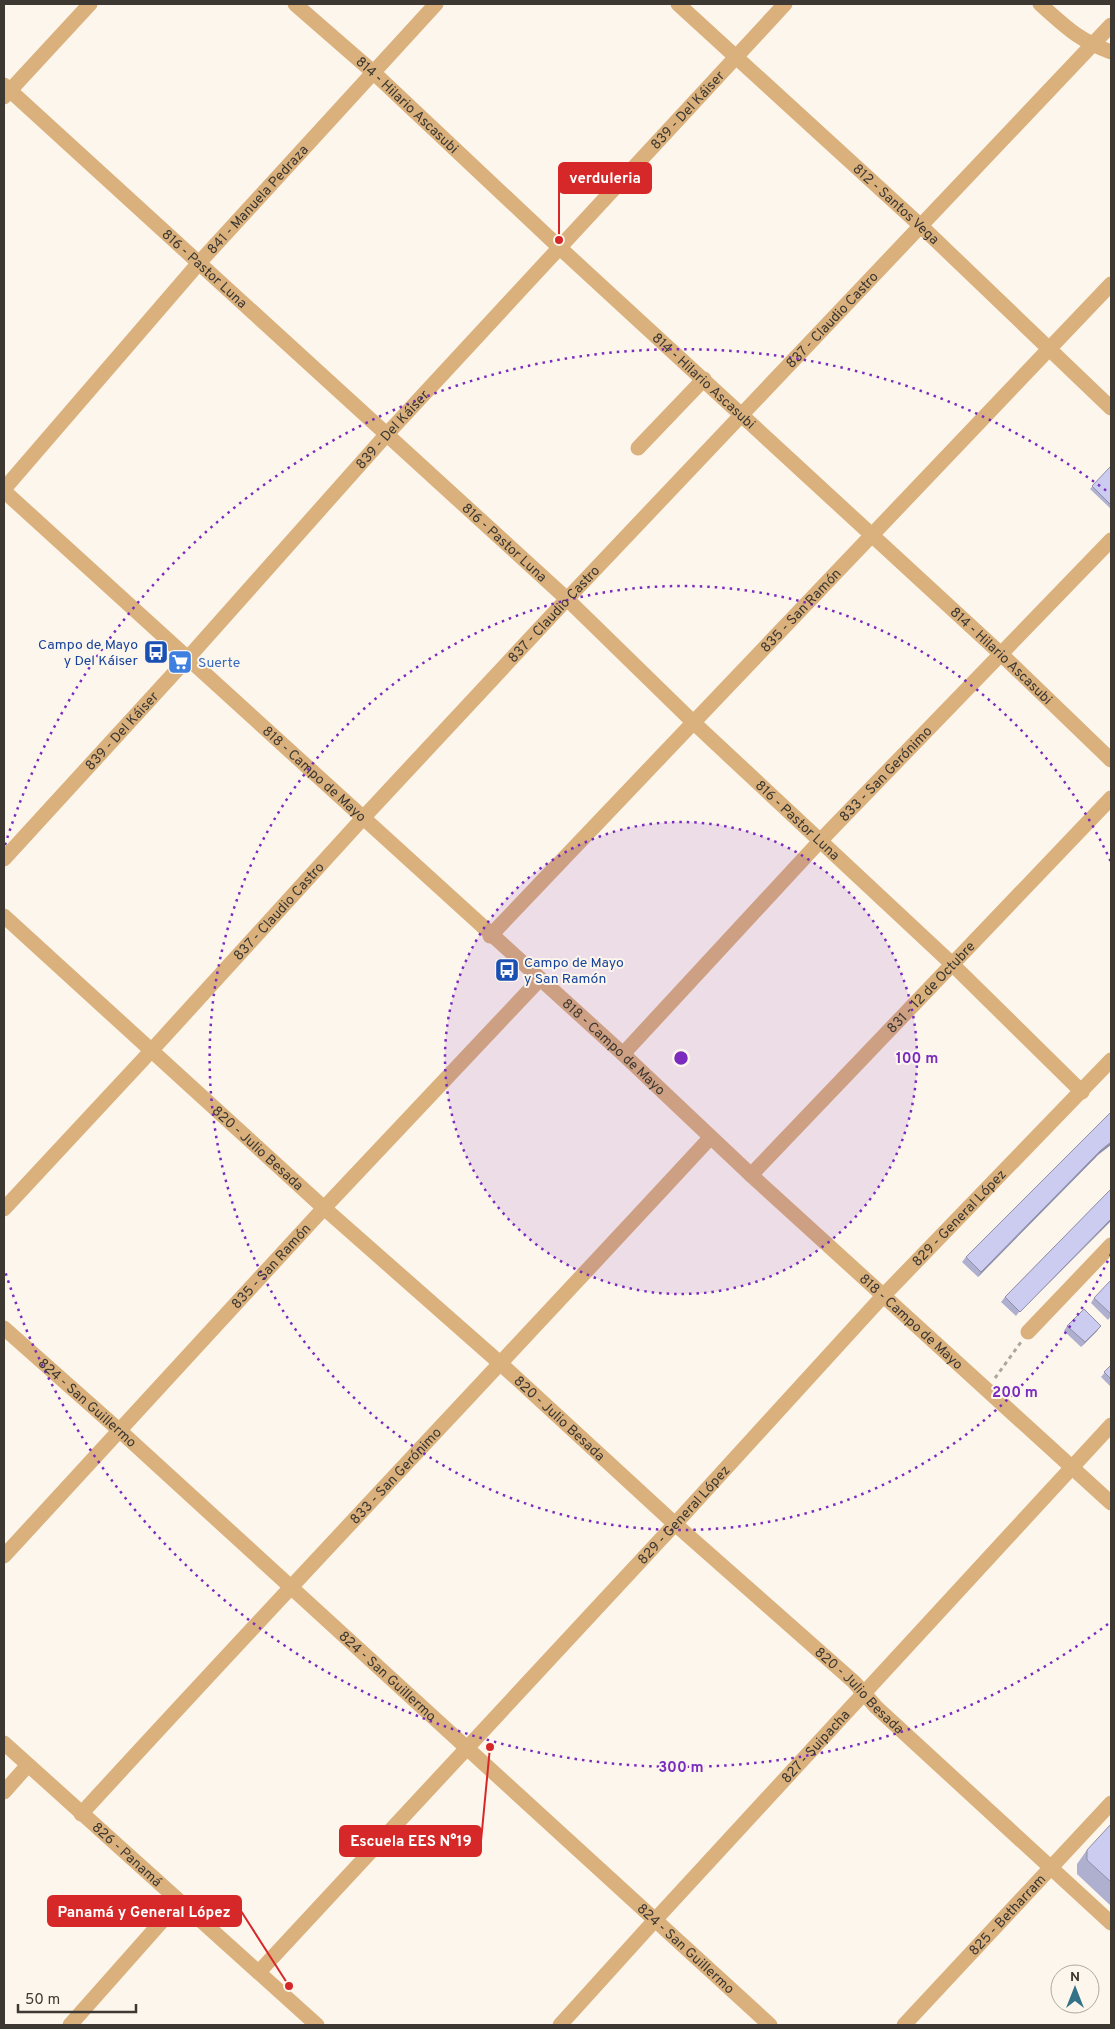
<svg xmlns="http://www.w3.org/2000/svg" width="1115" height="2029" font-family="Overpass,sans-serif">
  <rect width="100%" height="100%" fill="#fdf6ed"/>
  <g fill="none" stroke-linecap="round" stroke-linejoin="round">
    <polyline stroke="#ada79f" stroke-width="3" stroke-dasharray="4 4" stroke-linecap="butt" points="995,1378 1021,1342"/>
    <g stroke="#dab17c" stroke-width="15">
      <path id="s1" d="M295,4L373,72L560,248L1001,654L1111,760"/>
      <path id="s2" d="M678,4L922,227L1111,408"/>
      <path d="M1040,4C1066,27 1078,40 1111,52"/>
      <path id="s3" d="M4,85L567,599L693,722L951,963L1082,1092"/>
      <polyline points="4,97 90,4"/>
      <polyline points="638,448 704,379"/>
      <path id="s4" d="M4,489L198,264L436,4"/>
      <path id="s5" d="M4,491L623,1054L751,1175L1111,1503"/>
      <path id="s6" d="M4,859L187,659L387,434L785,4"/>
      <path id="s7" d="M4,916L324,1208L501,1364L675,1524L854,1682L876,1707L1111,1923"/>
      <path id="s8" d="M490,936L1111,284"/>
      <path id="s9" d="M623,1054L820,841L1111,540"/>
      <path id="s10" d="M751,1175L1111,798"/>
      <path id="s11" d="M4,1209L151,1051L363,818L567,599L1111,25"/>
      <path id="s12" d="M4,1328L119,1430L770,2025"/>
      <polyline points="1028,1332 1111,1245"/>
      <path id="s13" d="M4,1556L324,1208L540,979"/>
      <path id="s14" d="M4,1743L317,2025"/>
      <polyline points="4,1792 28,1765"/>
      <path id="s15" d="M81,1814C289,1587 501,1364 710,1138"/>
      <path id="s16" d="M259,1972L675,1524L883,1296L1111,1060"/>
      <polyline points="70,2025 179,1902"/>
      <path id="s17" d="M560,2025L655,1920L1111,1425"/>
      <path id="s18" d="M904,2025L1111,1803"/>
    </g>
  </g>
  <g fill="#afafcf">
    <polygon points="1111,468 1111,509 1090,489"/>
    <polygon points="1098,1155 978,1277 962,1262 966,1257"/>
    <polygon points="1111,1189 1016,1316 1001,1302 1005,1297"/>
    <polygon points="1111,1282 1111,1316 1108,1320 1091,1303 1094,1298"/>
    <polygon points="1067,1326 1097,1331 1081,1347 1064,1331"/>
    <polygon points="1111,1365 1111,1387 1101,1377"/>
    <polygon points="1111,1825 1111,1906 1077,1874 1077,1864 1087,1850"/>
  </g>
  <g fill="#8f8fa9">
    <polygon points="1111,1142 1111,1145 1098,1155 978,1277 981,1272 1101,1150"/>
    <polygon points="1111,1219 1111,1221 1016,1316 1020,1312"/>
    <polygon points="1101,1326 1097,1331 1081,1347 1085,1342"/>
  </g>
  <g fill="#ccccf1" stroke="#8f8fa9">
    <polygon points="1110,467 1111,468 1111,505 1092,486"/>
    <polygon points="1111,1112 1111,1142 1101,1150 981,1272 966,1257"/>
    <polygon points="1111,1189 1111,1219 1020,1312 1005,1297"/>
    <polygon points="1110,1281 1111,1282 1111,1314 1094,1298"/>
    <polygon points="1084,1309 1101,1326 1085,1342 1067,1326"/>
    <polygon points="1111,1365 1111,1379 1104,1372"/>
    <polygon points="1111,1824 1111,1863 1110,1864 1111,1865 1111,1882 1087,1860 1087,1850"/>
  </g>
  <circle cx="681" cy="1058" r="236" fill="#7b2cbf" fill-opacity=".12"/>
  <g fill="none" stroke="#7b2cbf" stroke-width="2.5" stroke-dasharray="2.5 5">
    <circle cx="681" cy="1058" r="236"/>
    <path d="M1111 1254A472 472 0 1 1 1111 862"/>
    <path d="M1108 1624A709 709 0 0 1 5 1271M5 845A709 709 0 0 1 1108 492"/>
  </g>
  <defs>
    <symbol id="bus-square" viewBox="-11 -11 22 22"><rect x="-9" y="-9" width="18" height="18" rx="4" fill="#1a4fb4" stroke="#fdf6ed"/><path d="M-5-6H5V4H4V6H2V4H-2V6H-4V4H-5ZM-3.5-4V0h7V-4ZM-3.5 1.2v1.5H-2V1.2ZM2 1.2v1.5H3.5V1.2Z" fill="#fff"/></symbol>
    <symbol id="supermarket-square" viewBox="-11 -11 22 22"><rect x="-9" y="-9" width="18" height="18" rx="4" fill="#3f7fe0" stroke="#fdf6ed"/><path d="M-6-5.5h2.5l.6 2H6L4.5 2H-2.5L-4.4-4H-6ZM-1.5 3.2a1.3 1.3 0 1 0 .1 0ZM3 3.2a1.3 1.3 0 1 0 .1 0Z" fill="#fff"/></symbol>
  </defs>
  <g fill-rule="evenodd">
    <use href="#bus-square" x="142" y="638" width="28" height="28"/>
    <use href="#supermarket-square" x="166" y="648" width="28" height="28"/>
    <use href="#bus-square" x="493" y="956" width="28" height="28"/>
  </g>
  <g text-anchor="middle" stroke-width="4" stroke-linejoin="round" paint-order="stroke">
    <g font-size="14" fill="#3d3832" stroke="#fdf6ed">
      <text dy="5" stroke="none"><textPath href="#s1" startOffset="151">814 - Hilario Ascasubi</textPath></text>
      <text dy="5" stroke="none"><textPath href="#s6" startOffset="1014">839 - Del Káiser</textPath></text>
      <text dy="5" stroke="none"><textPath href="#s4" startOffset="385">841 - Manuela Pedraza</textPath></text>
      <text dy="5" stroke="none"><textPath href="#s2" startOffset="296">812 - Santos Vega</textPath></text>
      <text dy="5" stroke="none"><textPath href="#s3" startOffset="272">816 - Pastor Luna</textPath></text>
      <text dy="5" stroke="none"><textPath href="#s11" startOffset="1215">837 - Claudio Castro</textPath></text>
      <text dy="5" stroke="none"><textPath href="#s1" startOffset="556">814 - Hilario Ascasubi</textPath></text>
      <text dy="5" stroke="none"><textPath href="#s6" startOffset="579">839 - Del Káiser</textPath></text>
      <text dy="5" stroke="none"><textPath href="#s3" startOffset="678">816 - Pastor Luna</textPath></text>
      <text dy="5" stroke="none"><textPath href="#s8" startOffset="450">835 - San Ramón</textPath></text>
      <text dy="5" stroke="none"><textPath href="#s11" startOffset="810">837 - Claudio Castro</textPath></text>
      <text dy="5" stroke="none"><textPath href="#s1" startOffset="961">814 - Hilario Ascasubi</textPath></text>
      <text dy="5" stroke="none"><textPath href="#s6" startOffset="174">839 - Del Káiser</textPath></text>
      <text dy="5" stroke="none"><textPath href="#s9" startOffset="384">833 - San Gerónimo</textPath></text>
      <text dy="5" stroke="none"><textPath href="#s5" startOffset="420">818 - Campo de Mayo</textPath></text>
      <text dy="5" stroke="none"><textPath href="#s3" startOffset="1082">816 - Pastor Luna</textPath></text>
      <text dy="5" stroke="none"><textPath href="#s11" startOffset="405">837 - Claudio Castro</textPath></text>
      <text dy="5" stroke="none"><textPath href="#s10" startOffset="260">831 - 12 de Octubre</textPath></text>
      <text dy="5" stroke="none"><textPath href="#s5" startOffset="825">818 - Campo de Mayo</textPath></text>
      <text dy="5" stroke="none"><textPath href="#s7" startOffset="344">820 - Julio Besada</textPath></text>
      <text dy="5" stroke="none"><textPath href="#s16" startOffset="1029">829 - General López</textPath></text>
      <text dy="5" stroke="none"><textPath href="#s13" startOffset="394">835 - San Ramón</textPath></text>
      <text dy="5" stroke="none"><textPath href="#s5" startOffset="1230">818 - Campo de Mayo</textPath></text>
      <text dy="5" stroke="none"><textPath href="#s12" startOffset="112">824 - San Guillermo</textPath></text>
      <text dy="5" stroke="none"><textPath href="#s7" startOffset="749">820 - Julio Besada</textPath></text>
      <text dy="5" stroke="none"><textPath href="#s15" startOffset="462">833 - San Gerónimo</textPath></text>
      <text dy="5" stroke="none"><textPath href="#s16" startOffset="624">829 - General López</textPath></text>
      <text dy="5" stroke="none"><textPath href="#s12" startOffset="518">824 - San Guillermo</textPath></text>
      <text dy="5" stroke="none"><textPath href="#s7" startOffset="1154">820 - Julio Besada</textPath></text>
      <text dy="5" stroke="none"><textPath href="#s17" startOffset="378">827 - Suipacha</textPath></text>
      <text dy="5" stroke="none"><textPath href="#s14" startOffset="166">826 - Panamá</textPath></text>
      <text dy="5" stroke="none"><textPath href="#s18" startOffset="151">825 - Betharram</textPath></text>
      <text dy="5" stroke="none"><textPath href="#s12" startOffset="922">824 - San Guillermo</textPath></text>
    </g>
    <g font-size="14" fill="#164399" stroke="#fdf6ed" text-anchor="end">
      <text x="138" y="649">Campo de Mayo<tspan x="138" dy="16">y Del Káiser</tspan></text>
      <text x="524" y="967" text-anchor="start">Campo de Mayo<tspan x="524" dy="16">y San Ramón</tspan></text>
    </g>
    <g font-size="14" fill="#366cbe" stroke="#fdf6ed" text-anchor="start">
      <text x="198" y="667">Suerte</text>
    </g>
  </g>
  <circle cx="681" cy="1058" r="8" fill="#7b2cbf" stroke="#fdf6ed" stroke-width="2.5"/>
  <g font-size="15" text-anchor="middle" font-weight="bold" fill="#7b2cbf" stroke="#fdf6ed" stroke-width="4" stroke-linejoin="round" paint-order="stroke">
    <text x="917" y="1063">100 m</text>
    <text x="1015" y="1397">200 m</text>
    <text x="681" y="1772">300 m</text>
  </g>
  <path fill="none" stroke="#d62828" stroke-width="2" d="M559 240L559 178M490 1747L481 1841M289 1986L241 1911"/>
  <g fill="#d62828" stroke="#fdf6ed" stroke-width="2">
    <circle cx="559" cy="240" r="5"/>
    <circle cx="490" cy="1747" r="5"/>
    <circle cx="289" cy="1986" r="5"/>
  </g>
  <g fill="#d62828" stroke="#d62828" stroke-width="2">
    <rect x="559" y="163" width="92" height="30" rx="5"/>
    <rect x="340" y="1826" width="141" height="30" rx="5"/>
    <rect x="48" y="1896" width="193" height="30" rx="5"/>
  </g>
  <g font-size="15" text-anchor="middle" font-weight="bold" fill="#fff">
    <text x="605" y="183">verduleria</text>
    <text x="411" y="1846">Escuela EES N°19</text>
    <text x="144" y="1917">Panamá y General López</text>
  </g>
  <rect width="1115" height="2029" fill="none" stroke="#3d3832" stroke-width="10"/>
  <g transform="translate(1075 1989)"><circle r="24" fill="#fdf6ed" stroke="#b0aaa2"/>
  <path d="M0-4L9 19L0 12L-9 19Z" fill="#347287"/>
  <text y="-8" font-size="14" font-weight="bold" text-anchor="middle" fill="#3d3832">N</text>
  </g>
  <path d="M18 2004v8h118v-8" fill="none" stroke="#3d3832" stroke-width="2.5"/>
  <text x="25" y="2004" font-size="15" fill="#3d3832" stroke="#fdf6ed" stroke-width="4" paint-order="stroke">50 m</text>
</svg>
